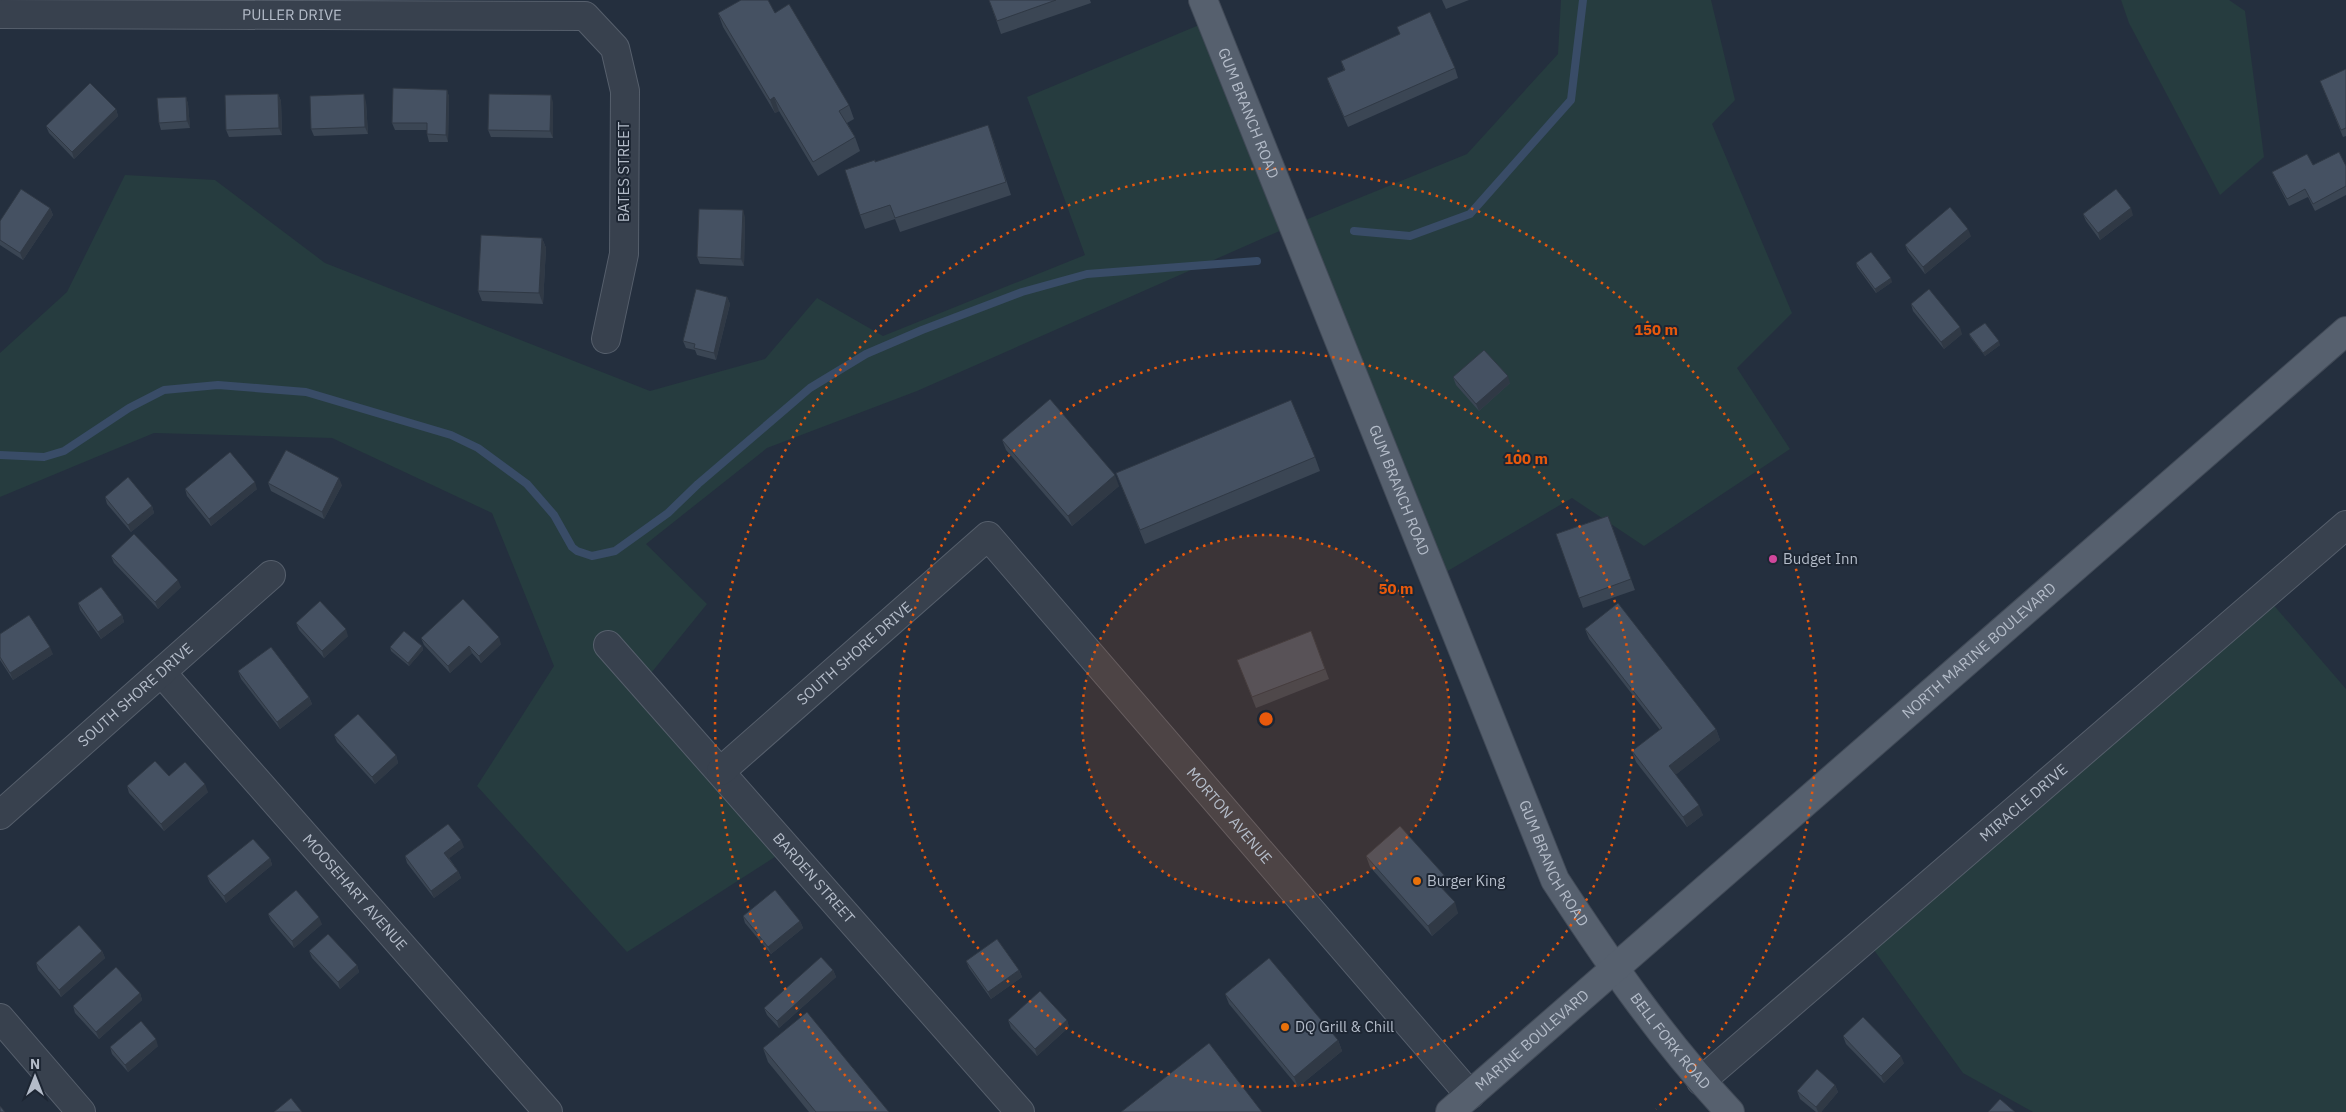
<svg xmlns="http://www.w3.org/2000/svg" width="2346" height="1112" font-family="'IBM Plex Sans',sans-serif">
  <rect width="100%" height="100%" fill="#242f3e"/>
  <g fill="#263c3f">
    <polygon points="1561,0 1711,0 1735,100 1712,124 1792,313 1737,368 1790,449 1644,546 1572,498 1434,579 1293,225 917,391 767,448 646,544 707,604 643,683 789,848 627,952 477,786 554,666 492,513 332,438 154,433 0,497 0,353 67,292 125,175 215,180 325,263 650,391 765,359 817,298 883,336 1085,255 1027,97 1211,20 1293,225 1467,154 1558,54"/>
    <polygon points="2121,0 2229,0 2245,11 2264,157 2220,195 2129,23"/>
    <polygon points="2265,595 2346,689 2346,1112 2033,1112 1963,1073 1866,939"/>
  </g>
  <g fill="none" stroke-linecap="round" stroke-linejoin="round">
    <g stroke="#394c67" stroke-width="8">
      <polyline points="1354,231 1410,236 1470,214 1571,100 1583,0"/>
      <polyline points="0,455 44,457 64,451 129,408 164,390 218,385 306,392 451,435 478,448 527,484 554,515 572,547 577,551 592,556 615,551 668,513 698,484 810,388 866,354 922,330 1022,292 1087,274 1257,261"/>
    </g>
    <defs>
      <g id="minor">
        <path id="s1" d="M0,14L585,16L615,48L625,91L624,254L606,339"/>
        <path id="s2" d="M608,645L1020,1112"/>
        <path id="s3" d="M162,673L548,1112"/>
        <path id="s4" d="M721,771L988,536L1470,1095"/>
        <path id="s5" d="M0,815L271,575"/>
        <polyline points="0,1018 81,1112"/>
        <path id="s6" d="M1701,1081L2346,525"/>
      </g>
      <g id="major">
        <path id="s7" d="M1203,0L1555,880C1608,961 1663,1041 1730,1112"/>
        <path id="s8" d="M1450,1112L2346,331"/>
      </g>
    </defs>
    <use href="#minor" stroke="#565f6c" stroke-width="30"/>
    <use href="#major" stroke="#414a57" stroke-width="30"/>
    <use href="#minor" stroke="#38414e" stroke-width="28"/>
    <use href="#major" stroke="#56606e" stroke-width="28"/>
  </g>
  <g fill="#3b4654">
    <polygon points="989,0 1090,0 1091,3 1001,34"/>
    <polygon points="1442,0 1469,0 1446,9"/>
    <polygon points="718,13 775,13 849,105 854,119 847,123 855,137 860,151 818,176 779,111 775,113 723,27"/>
    <polygon points="1397,27 1455,68 1458,78 1348,127 1331,89 1327,78 1344,70 1341,61 1400,34"/>
    <polygon points="2346,69 2346,136 2343,137 2320,81"/>
    <polygon points="447,90 449,97 448,142 429,142 427,134 427,130 395,130 392,123"/>
    <polygon points="278,94 281,101 282,135 229,137 226,130"/>
    <polygon points="186,97 188,104 190,128 161,130 159,123"/>
    <polygon points="366,102 368,134 314,136 311,129"/>
    <polygon points="553,102 553,138 491,137 488,130"/>
    <polygon points="116,109 118,116 74,159 49,133 46,126"/>
    <polygon points="993,139 1011,195 900,232 895,219 865,229 860,215 875,162"/>
    <polygon points="2313,165 2346,166 2346,195 2315,211 2308,197 2289,206 2275,179 2272,172"/>
    <polygon points="50,208 53,215 23,260 0,245 0,221"/>
    <polygon points="2083,214 2133,215 2100,240 2086,221"/>
    <polygon points="745,217 744,266 700,264 697,257"/>
    <polygon points="1971,236 1925,274 1908,252 1905,245"/>
    <polygon points="542,238 546,248 543,304 482,301 478,291"/>
    <polygon points="1856,263 1892,282 1876,293 1857,267"/>
    <polygon points="727,297 730,304 716,360 697,355 695,350 686,348 683,341"/>
    <polygon points="1911,304 1962,334 1944,349 1913,311"/>
    <polygon points="1969,334 2000,345 1985,356 1971,338"/>
    <polygon points="1453,377 1510,383 1479,411 1456,385"/>
    <polygon points="1002,440 1119,486 1072,526 1006,450"/>
    <polygon points="1315,457 1320,471 1145,544 1116,473"/>
    <polygon points="268,483 342,485 324,519 271,491"/>
    <polygon points="185,489 257,489 211,526 187,496"/>
    <polygon points="105,497 152,506 154,513 131,532 107,504"/>
    <polygon points="1608,516 1635,590 1583,608 1556,534"/>
    <polygon points="111,556 181,587 158,609 114,563"/>
    <polygon points="78,603 122,615 124,622 101,639 80,610"/>
    <polygon points="296,623 348,636 324,658 299,630"/>
    <polygon points="1585,629 1716,729 1720,740 1675,775 1703,815 1687,827 1636,762 1632,751 1660,730 1589,639"/>
    <polygon points="1311,631 1329,679 1256,708 1237,660"/>
    <polygon points="0,634 53,654 13,680 0,660"/>
    <polygon points="421,638 501,644 481,663 472,653 450,673 424,645"/>
    <polygon points="422,646 423,650 409,666 391,651 390,647"/>
    <polygon points="238,671 309,697 312,704 280,729 241,679"/>
    <polygon points="334,735 396,755 398,763 375,784 337,742"/>
    <polygon points="169,776 208,792 164,831 129,793 127,786"/>
    <polygon points="464,847 449,858 458,871 461,878 434,898 407,863 405,856"/>
    <polygon points="1366,856 1444,875 1448,885 1443,889 1458,913 1432,936 1370,867"/>
    <polygon points="270,858 272,865 226,903 210,883 207,876"/>
    <polygon points="268,914 322,924 294,948 271,921"/>
    <polygon points="743,916 800,921 803,928 771,954 745,923"/>
    <polygon points="102,951 105,958 61,997 38,970 36,963"/>
    <polygon points="309,951 357,965 359,972 340,989 312,958"/>
    <polygon points="966,961 1019,970 1022,977 991,999 969,968"/>
    <polygon points="833,970 836,977 779,1028 767,1015 764,1008"/>
    <polygon points="140,993 142,1000 99,1039 75,1013 73,1006"/>
    <polygon points="1225,994 1338,1040 1342,1051 1298,1087 1229,1004"/>
    <polygon points="1008,1020 1067,1020 1069,1027 1037,1056 1011,1028"/>
    <polygon points="1843,1036 1904,1063 1884,1083 1846,1044"/>
    <polygon points="158,1046 128,1072 112,1054 110,1047"/>
    <polygon points="763,1048 889,1112 809,1112 768,1062"/>
    <polygon points="1835,1085 1838,1092 1821,1112 1816,1112 1800,1099 1797,1091"/>
  </g>
  <g fill="#303945">
    <polygon points="447,90 449,97 448,142 446,135"/>
    <polygon points="278,94 281,101 282,135 279,128"/>
    <polygon points="364,94 366,102 368,134 365,127"/>
    <polygon points="551,95 553,102 553,138 550,131"/>
    <polygon points="186,97 188,104 190,128 187,121"/>
    <polygon points="774,97 779,111 775,113 770,100"/>
    <polygon points="116,109 118,116 74,159 72,152"/>
    <polygon points="50,208 53,215 23,260 20,253"/>
    <polygon points="2131,208 2133,215 2100,240 2098,233"/>
    <polygon points="743,210 745,217 744,266 741,259"/>
    <polygon points="1968,229 1971,236 1925,274 1923,267"/>
    <polygon points="542,238 546,248 543,304 539,293"/>
    <polygon points="1891,278 1892,282 1876,293 1875,289"/>
    <polygon points="727,297 730,304 716,360 714,353"/>
    <polygon points="1960,327 1962,334 1944,349 1941,342"/>
    <polygon points="1999,341 2000,345 1985,356 1983,353"/>
    <polygon points="1508,376 1510,383 1479,411 1476,404"/>
    <polygon points="1115,475 1119,486 1072,526 1068,516"/>
    <polygon points="339,478 342,485 324,519 322,512"/>
    <polygon points="255,482 257,489 211,526 209,519"/>
    <polygon points="152,506 154,513 131,532 128,525"/>
    <polygon points="178,580 181,587 158,609 155,602"/>
    <polygon points="122,615 124,622 101,639 98,632"/>
    <polygon points="346,629 348,636 324,658 322,651"/>
    <polygon points="499,637 501,644 481,663 479,656"/>
    <polygon points="422,646 423,650 409,666 408,663"/>
    <polygon points="469,646 472,653 450,673 448,666"/>
    <polygon points="50,647 53,654 13,680 10,673"/>
    <polygon points="309,697 312,704 280,729 277,722"/>
    <polygon points="1716,729 1720,740 1673,777 1669,766"/>
    <polygon points="396,755 398,763 375,784 372,777"/>
    <polygon points="205,784 208,792 164,831 161,824"/>
    <polygon points="1699,805 1703,815 1687,827 1683,817"/>
    <polygon points="461,840 464,847 447,860 444,853"/>
    <polygon points="270,858 272,865 226,903 224,896"/>
    <polygon points="458,871 461,878 434,898 431,891"/>
    <polygon points="1444,875 1448,885 1440,892 1436,882"/>
    <polygon points="1455,902 1458,913 1432,936 1428,926"/>
    <polygon points="319,917 322,924 294,948 292,941"/>
    <polygon points="800,921 803,928 771,954 768,947"/>
    <polygon points="102,951 105,958 61,997 59,990"/>
    <polygon points="357,965 359,972 340,989 338,982"/>
    <polygon points="833,970 836,977 779,1028 777,1021"/>
    <polygon points="1019,970 1022,977 991,999 988,992"/>
    <polygon points="140,993 142,1000 99,1039 96,1032"/>
    <polygon points="1067,1020 1069,1027 1037,1056 1035,1049"/>
    <polygon points="156,1039 158,1046 128,1072 125,1065"/>
    <polygon points="1338,1040 1342,1051 1298,1087 1294,1077"/>
    <polygon points="1901,1056 1904,1063 1884,1083 1881,1076"/>
    <polygon points="1835,1085 1838,1092 1821,1112 1818,1112 1816,1107"/>
  </g>
  <g fill="#455162" stroke="#303945">
    <polygon points="741,0 768,0 775,13 789,4 849,105 839,111 855,137 813,162 774,97 770,100 718,13"/>
    <polygon points="989,0 1056,0 997,21"/>
    <polygon points="1430,12 1455,68 1344,117 1327,78 1345,70 1341,61 1400,34 1397,27"/>
    <polygon points="2346,69 2346,128 2341,130 2320,81"/>
    <polygon points="90,83 116,109 72,152 46,126"/>
    <polygon points="393,88 447,90 446,135 427,134 427,123 392,123"/>
    <polygon points="278,94 279,128 226,130 225,95"/>
    <polygon points="364,94 365,127 311,129 310,96"/>
    <polygon points="489,94 551,95 550,131 488,130"/>
    <polygon points="186,97 187,121 159,123 157,98"/>
    <polygon points="988,125 1006,182 895,218 890,205 860,215 845,170 875,160 875,162"/>
    <polygon points="2339,152 2346,166 2346,186 2313,204 2305,189 2287,199 2272,172 2307,154 2313,165"/>
    <polygon points="21,189 50,208 20,253 0,240 0,221"/>
    <polygon points="2116,189 2131,208 2098,233 2083,214"/>
    <polygon points="1950,207 1968,229 1923,267 1905,245"/>
    <polygon points="699,209 743,210 741,259 697,257"/>
    <polygon points="481,235 542,238 539,293 478,291"/>
    <polygon points="1871,252 1891,278 1875,289 1856,263"/>
    <polygon points="696,289 727,297 714,353 694,348 695,344 683,341"/>
    <polygon points="1929,289 1960,327 1941,342 1911,304"/>
    <polygon points="1985,323 1999,341 1983,353 1969,334"/>
    <polygon points="1484,350 1508,376 1476,404 1453,377"/>
    <polygon points="1050,399 1115,475 1068,516 1002,440"/>
    <polygon points="1291,400 1315,457 1140,530 1116,473"/>
    <polygon points="286,450 339,478 322,512 268,483"/>
    <polygon points="230,452 255,482 209,519 185,489"/>
    <polygon points="128,477 152,506 128,525 105,497"/>
    <polygon points="1608,516 1631,579 1579,598 1556,534"/>
    <polygon points="134,534 178,580 155,602 111,556"/>
    <polygon points="101,587 122,615 98,632 78,603"/>
    <polygon points="463,599 499,637 479,656 469,646 448,666 421,638"/>
    <polygon points="320,601 346,629 322,651 296,623"/>
    <polygon points="1618,603 1716,729 1669,766 1699,805 1683,817 1632,751 1662,728 1585,629"/>
    <polygon points="29,615 50,647 10,673 0,657 0,634"/>
    <polygon points="404,631 422,646 408,663 390,647"/>
    <polygon points="1311,631 1325,669 1252,697 1237,660"/>
    <polygon points="271,647 309,697 277,722 238,671"/>
    <polygon points="358,714 396,755 372,777 334,735"/>
    <polygon points="155,761 169,776 185,762 205,784 161,824 127,786"/>
    <polygon points="448,824 461,840 444,853 458,871 431,891 405,856"/>
    <polygon points="1400,826 1444,875 1436,882 1455,902 1428,926 1366,856"/>
    <polygon points="253,839 270,858 224,896 207,876"/>
    <polygon points="296,890 319,917 292,941 268,914"/>
    <polygon points="775,890 800,921 768,947 743,916"/>
    <polygon points="79,925 102,951 59,990 36,963"/>
    <polygon points="328,934 357,965 338,982 309,951"/>
    <polygon points="997,939 1019,970 988,992 966,961"/>
    <polygon points="821,957 833,970 777,1021 764,1008"/>
    <polygon points="1269,958 1338,1040 1294,1077 1225,994"/>
    <polygon points="116,967 140,993 96,1032 73,1006"/>
    <polygon points="1040,991 1067,1020 1035,1049 1008,1020"/>
    <polygon points="807,1012 889,1112 816,1112 763,1048"/>
    <polygon points="1863,1017 1901,1056 1881,1076 1843,1036"/>
    <polygon points="141,1021 156,1039 125,1065 110,1047"/>
    <polygon points="1209,1043 1262,1112 1121,1112"/>
    <polygon points="1817,1069 1835,1085 1816,1107 1797,1091"/>
    <polygon points="291,1098 302,1112 274,1112"/>
    <polygon points="2000,1099 2015,1112 1988,1112"/>
    <polygon points="0,1106 5,1112 0,1112"/>
  </g>
  <circle cx="1266" cy="719" r="184" fill="#e8590c" fill-opacity=".12"/>
  <g fill="none" stroke="#e8590c" stroke-width="2.5" stroke-dasharray="2.5 5">
    <circle cx="1266" cy="719" r="184"/>
    <circle cx="1266" cy="719" r="368"/>
    <path d="M876 1109A551 551 0 1 1 1656 1109"/>
  </g>
  <circle fill="#d1479c" stroke="#1d2633" stroke-width="2" cx="1773" cy="559" r="5"/>
  <g fill="#e8710a" stroke="#1d2633" stroke-width="2">
    <circle cx="1417" cy="881" r="5"/>
    <circle cx="1285" cy="1027" r="5"/>
  </g>
  <g text-anchor="middle" stroke-width="4" stroke-linejoin="round" paint-order="stroke">
    <g font-size="15" fill="#b4bcc9" stroke="#1d2633">
      <text dy="5" stroke="none"><textPath href="#s1" startOffset="292">PULLER DRIVE</textPath></text>
      <text dy="5" stroke="none"><textPath href="#s7" startOffset="122">GUM BRANCH ROAD</textPath></text>
      <text transform="translate(624 172) rotate(-90)" y="5">BATES STREET</text>
      <text dy="5" stroke="none"><textPath href="#s7" startOffset="528">GUM BRANCH ROAD</textPath></text>
      <text dy="5" stroke="none"><textPath href="#s8" startOffset="702">NORTH MARINE BOULEVARD</textPath></text>
      <text dy="5" stroke="none"><textPath href="#s4" startOffset="178">SOUTH SHORE DRIVE</textPath></text>
      <text dy="5" stroke="none"><textPath href="#s5" startOffset="181">SOUTH SHORE DRIVE</textPath></text>
      <text dy="5" stroke="none"><textPath href="#s6" startOffset="426">MIRACLE DRIVE</textPath></text>
      <text dy="5" stroke="none"><textPath href="#s4" startOffset="725">MORTON AVENUE</textPath></text>
      <text dy="5" stroke="none"><textPath href="#s7" startOffset="932">GUM BRANCH ROAD</textPath></text>
      <text dy="5" stroke="none"><textPath href="#s2" startOffset="311">BARDEN STREET</textPath></text>
      <text dy="5" stroke="none"><textPath href="#s3" startOffset="292">MOOSEHART AVENUE</textPath></text>
      <text dy="5" stroke="none"><textPath href="#s8" startOffset="109">MARINE BOULEVARD</textPath></text>
      <text dy="5" stroke="none"><textPath href="#s7" startOffset="1146">BELL FORK ROAD</textPath></text>
    </g>
    <g font-size="15" fill="#b4bcc9" stroke="#1d2633" text-anchor="start">
      <text x="1783" y="564">Budget Inn</text>
      <text x="1427" y="886">Burger King</text>
      <text x="1295" y="1032">DQ Grill &amp; Chill</text>
    </g>
  </g>
  <circle cx="1266" cy="719" r="8" fill="#e8590c" stroke="#1d2633" stroke-width="2.5"/>
  <g font-size="15" text-anchor="middle" font-weight="bold" fill="#e8590c" stroke="#1d2633" stroke-width="4" stroke-linejoin="round" paint-order="stroke">
    <text x="1656" y="335">150 m</text>
    <text x="1526" y="464">100 m</text>
    <text x="1396" y="594">50 m</text>
  </g>
  <g transform="translate(35 1077)" stroke="#1d2633" stroke-width="4" paint-order="stroke">
  <path d="M0-4L9 19L0 12L-9 19Z" fill="#b4bcc9"/>
  <text y="-8" font-size="14" font-weight="bold" text-anchor="middle" fill="#b4bcc9">N</text>
  </g>
</svg>
